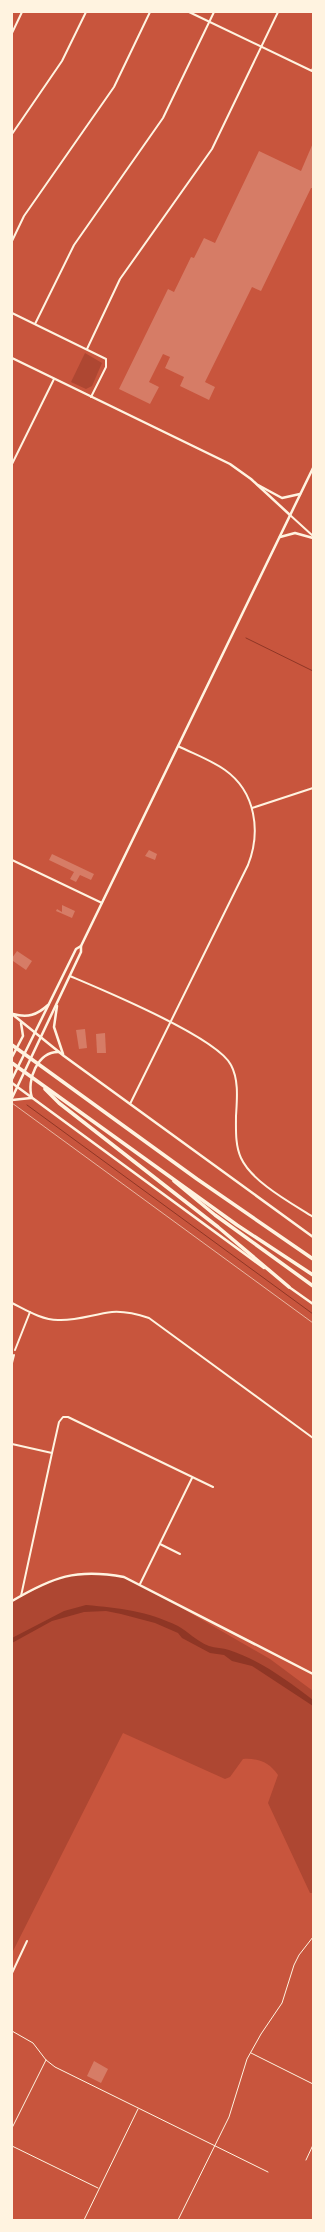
<svg xmlns="http://www.w3.org/2000/svg" width="325" height="2232" font-family="'Libre Baskerville',serif">
  <rect width="100%" height="100%" fill="#c8553d"/>
  <g fill="#ae4732">
    <polygon points="85,353 102,363 92,386 86,389 71,382"/>
    <path d="M90,1573L114,1575L140,1584L270,1659L313,1691V1893H310L268,1803L278,1775C269,1762 258,1758 243,1759L230,1777L225,1779L123,1733L12,1953V1602L59,1577Z"/>
  </g>
  <path fill="#8f3625" d="M86,1605C120,1608 147,1611 178,1626C189,1632 196,1641 209,1646C215,1648 223,1648 229,1650C260,1660 288,1681 313,1700V1706L252,1666L232,1661L224,1655L210,1653L182,1638L178,1633L155,1623L121,1614L106,1611L84,1612L52,1621L12,1643V1638L64,1611Z"/>
  <g fill="none" stroke-linecap="round" stroke-linejoin="round">
    <g stroke="#8f3625" stroke-width="1">
      <polyline points="246,638 313,671"/>
      <polyline points="27,1105 313,1314"/>
    </g>
  </g>
  <g fill="#d67c66">
    <polygon points="313,143 313,188 311,188 261,291 252,287 205,382 215,387 209,400 180,386 184,377 165,368 170,357 163,354 149,382 159,387 150,404 119,389 168,289 174,292 191,257 194,258 204,238 215,243 259,151 301,171"/>
    <polygon points="149,850 157,854 155,860 145,856"/>
    <polygon points="52,854 94,874 91,880 80,875 76,882 70,879 74,872 49,860"/>
    <polygon points="62,905 75,911 72,918 56,911 57,909 62,912"/>
    <polygon points="17,951 32,961 26,970 13,961 12,958"/>
    <polygon points="85,1029 87,1048 79,1049 76,1030"/>
    <polygon points="105,1033 106,1053 97,1053 96,1034"/>
    <polygon points="94,2061 108,2069 101,2083 87,2076"/>
  </g>
  <g fill="none" stroke-linecap="round" stroke-linejoin="round">
    <g stroke="#fff3e0" stroke-width="1">
      <polyline points="12,2031 33,2043 46,2060 55,2067 268,2172"/>
      <polyline points="251,2053 313,2084"/>
      <polyline points="12,2128 46,2060"/>
      <polyline points="12,2146 98,2188"/>
      <polyline points="306,2160 313,2145"/>
      <polyline points="84,2220 138,2109"/>
      <polyline points="178,2220 229,2117 247,2059 261,2034 282,2003 294,1965 299,1955 313,1937"/>
    </g>
    <g stroke="#fff3e0" stroke-width="2">
      <polyline points="189,12 312,71 313,68"/>
      <polyline points="12,33 22,12"/>
      <polyline points="12,134 62,61 86,12"/>
      <polyline points="12,241 24,216 114,87 150,12"/>
      <polyline points="12,313 106,359 106,367 91,397"/>
      <polyline points="35,324 74,245 163,118 214,12"/>
      <polyline points="87,349 120,279 212,149 278,12"/>
      <polyline points="12,464 54,379"/>
      <polyline points="290,515 313,536"/>
      <polyline points="252,808 313,788"/>
      <polyline points="12,860 102,903"/>
      <path d="M70,976C103,990 217,1037 231,1065C239,1080 237,1099 236,1116C236,1129 235,1145 241,1158C252,1182 291,1203 313,1217"/>
      <path d="M130,1104L248,865C261,832 256,792 225,770C211,760 194,754 178,746"/>
      <path d="M12,1303C26,1310 42,1320 58,1320C77,1321 94,1314 112,1312C125,1311 137,1314 149,1318L313,1438"/>
      <polyline points="15,1350 30,1312"/>
      <polyline points="12,1363 14,1355"/>
      <polyline points="12,1444 52,1453"/>
      <polyline points="160,1544 180,1554"/>
      <polyline points="140,1584 192,1478"/>
      <polyline points="21,1596 52,1453 59,1422 63,1417 68,1417 213,1487"/>
      <polyline points="12,1973 27,1941"/>
    </g>
    <g stroke="#fff3e0" stroke-width="2.5">
      <polyline points="12,358 230,464 251,479 290,515"/>
      <path d="M12,1601C53,1577 76,1568 124,1577L313,1674"/>
    </g>
    <g stroke="#fff3e0" stroke-width="2.5">
      <polyline points="258,485 282,498 300,494"/>
      <polyline points="280,537 295,533 313,538"/>
      <polyline points="57,1006 54,1027 63,1054"/>
      <polyline points="12,1014 64,1056 313,1237"/>
      <path d="M13,1014C28,1018 37,1015 48,1005"/>
      <polyline points="12,1057 23,1036 21,1023"/>
      <polyline points="12,1079 76,949 81,946"/>
      <polyline points="12,1083 264,1268"/>
      <polyline points="12,1098 81,952 81,946 313,468"/>
      <path d="M32,1098C26,1080 38,1051 59,1052"/>
      <polyline points="12,1100 31,1098"/>
      <polyline points="289,1287 313,1304"/>
    </g>
    <g stroke="#fff3e0" stroke-width="3.5">
      <polyline points="12,1045 197,1179 313,1259"/>
      <polyline points="12,1063 237,1225 313,1275"/>
      <polyline points="45,1089 59,1103 218,1227 289,1287"/>
      <polyline points="174,1181 215,1215 313,1286"/>
    </g>
    <polyline stroke="#e9b49f" stroke-width="1" points="12,1103 313,1323"/>
  </g>
  <rect width="325" height="2232" fill="none" stroke="#fff3e0" stroke-width="26"/>
</svg>
